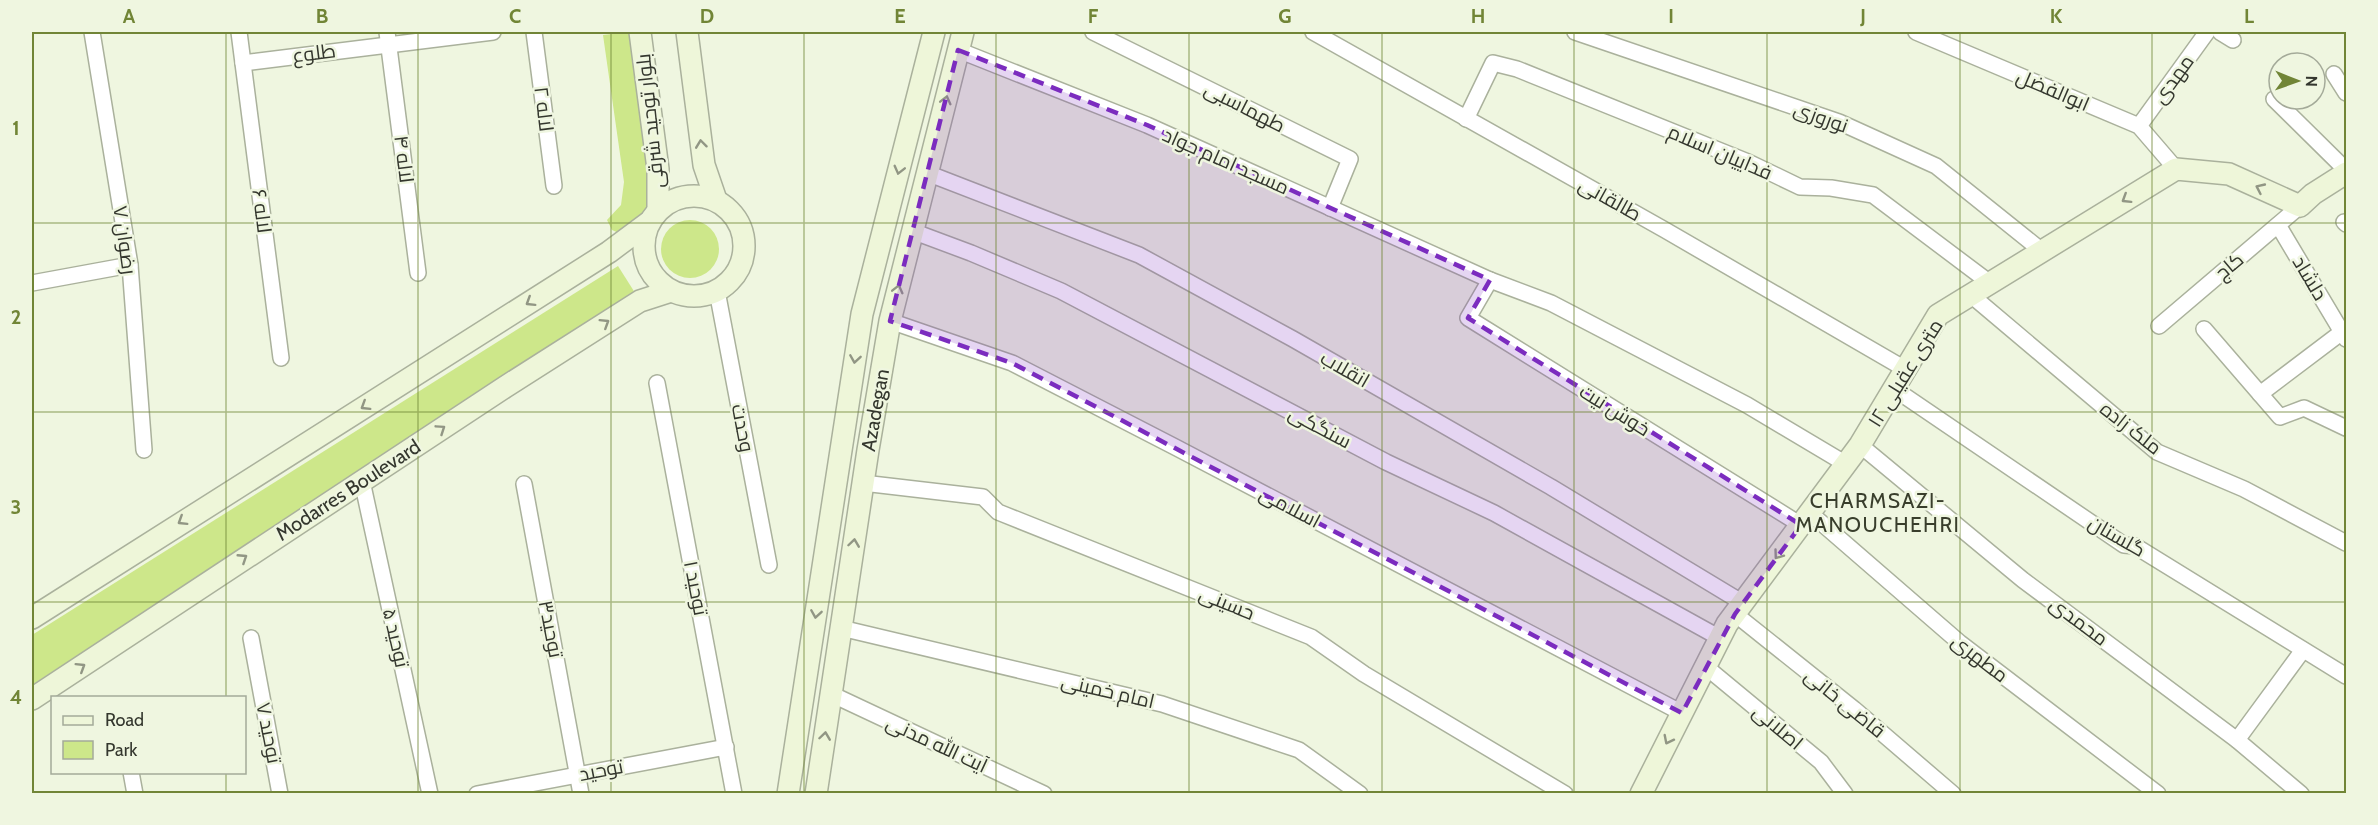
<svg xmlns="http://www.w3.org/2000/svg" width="2378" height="825" font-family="Cabin,Cairo,sans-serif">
  <rect width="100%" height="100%" fill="#eff6e0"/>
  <g fill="#cde78a">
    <polygon points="629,32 651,186 645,212 637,225 621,234 612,230 607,220 621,205 624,182 603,35"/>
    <circle cx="690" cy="249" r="29"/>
    <polygon points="618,266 637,296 32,685 32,635"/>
  </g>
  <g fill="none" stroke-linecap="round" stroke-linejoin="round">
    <defs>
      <g id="street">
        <polyline points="92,32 130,265 144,450"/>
        <polyline points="239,32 281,358"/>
        <polyline points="387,32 418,273"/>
        <polyline points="534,32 554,186"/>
        <polyline points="1093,32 1350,159 1330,208"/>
        <polyline points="1313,32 1665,230 1905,369"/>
        <polyline points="1575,32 1839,122 1936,166 2042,251"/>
        <polyline points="1916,32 2139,126 2176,169"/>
        <polyline points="2220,32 2233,40"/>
        <polyline points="958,50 1147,125 1490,280 1551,303 1747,405 1846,464"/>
        <polyline points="243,63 493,32"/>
        <polyline points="2334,74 2346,93"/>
        <polyline points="2274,99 2346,170"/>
        <polyline points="1466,119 1493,63 1517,69 1748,162 1800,187 1831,188 1873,195 1990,283"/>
        <polyline points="2139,126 2207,32"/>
        <polyline points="927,173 1139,255 1293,339 1551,487 1743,603"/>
        <polyline points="2344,222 2346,224"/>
        <polyline points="2278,225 2346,339"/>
        <polyline points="912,231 971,253 1061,291 1386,462 1494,513 1720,638"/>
        <polyline points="1490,280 1468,318 1801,525"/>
        <polyline points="32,283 130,265"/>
        <polyline points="717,291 769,565"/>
        <polyline points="1971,295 2157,452 2244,489 2346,543"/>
        <polyline points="890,321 1012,363 1177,448 1682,713"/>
        <polyline points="2159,326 2300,206"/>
        <polyline points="2204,329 2280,417 2304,408 2346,428"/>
        <polyline points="657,383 734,794"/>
        <polyline points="1893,388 2124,545 2135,546 2346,676"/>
        <polyline points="2260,394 2342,332"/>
        <polyline points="1860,445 2023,580 2237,740 2301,794"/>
        <polyline points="362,481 430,794"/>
        <polyline points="863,483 983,497 998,512 1311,637 1364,674 1565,794"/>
        <polyline points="524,484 581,794"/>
        <polyline points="1810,513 1960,643 2158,794"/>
        <polyline points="1735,614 1854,709 1953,794"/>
        <polyline points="841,628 1162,704 1299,750 1360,794"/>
        <polyline points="251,638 280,794"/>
        <polyline points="1706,667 1821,762 1845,794"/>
        <polyline points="831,694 1044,794"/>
        <polyline points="2237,740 2303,650"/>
        <polyline points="131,772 135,794"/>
        <polyline points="477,794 726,747"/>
      </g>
      <g id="secondary">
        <polyline points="640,32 658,169 658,210"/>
        <polyline points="687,32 704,165 716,200"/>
        <circle cx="694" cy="246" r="50"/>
        <polyline points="32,618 609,252 648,223"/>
        <polyline points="32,699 505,387 640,301 671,291"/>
        <polyline points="788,794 862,314 934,32"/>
        <polyline points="816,794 868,450 890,321 963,32"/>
        <polyline points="1641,794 1727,624 1860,445 1938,315 2176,169 2229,174 2300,206 2313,194 2346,173"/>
      </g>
    </defs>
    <use href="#street" stroke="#aab19c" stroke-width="18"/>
    <use href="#secondary" stroke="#aab19c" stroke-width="24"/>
    <use href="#street" stroke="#fff" stroke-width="15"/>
    <use href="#secondary" stroke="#eef6d9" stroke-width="21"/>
  </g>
  <defs><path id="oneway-chevron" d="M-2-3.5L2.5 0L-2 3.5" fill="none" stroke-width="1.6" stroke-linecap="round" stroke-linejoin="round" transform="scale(1.5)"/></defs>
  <g stroke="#919684">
    <use href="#oneway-chevron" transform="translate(946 100) rotate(-76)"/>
    <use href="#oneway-chevron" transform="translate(701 144) rotate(-97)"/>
    <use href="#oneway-chevron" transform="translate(899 170) rotate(104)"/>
    <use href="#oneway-chevron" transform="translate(2260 188) rotate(-155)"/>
    <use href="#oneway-chevron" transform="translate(2126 199) rotate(148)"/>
    <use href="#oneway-chevron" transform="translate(898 289) rotate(-76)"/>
    <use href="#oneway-chevron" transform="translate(530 302) rotate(148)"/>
    <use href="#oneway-chevron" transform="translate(605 323) rotate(-32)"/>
    <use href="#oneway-chevron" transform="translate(855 359) rotate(99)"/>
    <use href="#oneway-chevron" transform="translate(365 406) rotate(148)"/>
    <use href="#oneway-chevron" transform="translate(441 429) rotate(-34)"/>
    <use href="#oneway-chevron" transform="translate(182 521) rotate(148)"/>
    <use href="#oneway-chevron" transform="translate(854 543) rotate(-82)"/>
    <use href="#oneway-chevron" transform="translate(1778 555) rotate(126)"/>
    <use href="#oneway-chevron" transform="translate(243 558) rotate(-33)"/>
    <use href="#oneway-chevron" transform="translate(816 614) rotate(99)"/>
    <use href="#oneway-chevron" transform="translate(81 667) rotate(-32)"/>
    <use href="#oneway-chevron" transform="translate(825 736) rotate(-82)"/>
    <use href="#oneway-chevron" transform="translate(1668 740) rotate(117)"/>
  </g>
  <path fill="#7b2cbf" fill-opacity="0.2" stroke="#7b2cbf" stroke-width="4.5" stroke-dasharray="12 8" stroke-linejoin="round" d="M958,50L1147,125L1490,280L1468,318L1801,525L1735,614L1682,713L1012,363L890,321Z"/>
  <path fill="none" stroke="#718536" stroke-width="1.5" stroke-opacity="0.55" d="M226,32V698M418,32V794M611,32V794M804,32V794M996,32V794M1189,32V794M1382,32V794M1574,32V794M1767,32V794M1960,32V794M2152,32V794M32,223H2346M32,412H2346M32,602H2346M226,772V794"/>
  <g text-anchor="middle" stroke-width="5" stroke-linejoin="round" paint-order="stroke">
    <g font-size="20" fill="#34372e" stroke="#eff6e0">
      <text transform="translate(314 53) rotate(-7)" y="7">طلوع</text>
      <text transform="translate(2173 79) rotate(-54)" y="7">مهدی</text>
      <text transform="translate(2053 90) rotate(23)" y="7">ابوالفضل</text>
      <text transform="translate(1245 107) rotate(27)" y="7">طهماسبی</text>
      <text transform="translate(544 109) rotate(83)" y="7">لاله ۲</text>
      <text transform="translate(1821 117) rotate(20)" y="7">نوروزی</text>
      <text transform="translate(650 121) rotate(-96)" y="7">بلوار توحید شرقی</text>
      <text transform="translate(1720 152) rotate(23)" y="7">فداییان اسلام</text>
      <text transform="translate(404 159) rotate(83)" y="7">لاله ۴</text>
      <text transform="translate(1226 161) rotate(24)" y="7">مسجد امام جواد</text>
      <text transform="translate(1610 199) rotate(29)" y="7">طالقانی</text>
      <text transform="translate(262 211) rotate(83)" y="7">لاله ۶</text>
      <text transform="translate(125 240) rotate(82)" y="7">رضوان ۷</text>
      <text transform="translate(2229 266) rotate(-40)" y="7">کاج</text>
      <text transform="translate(2310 278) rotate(59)" y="7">دلشاد</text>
      <text transform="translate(1345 369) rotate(30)" y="7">انقلاب</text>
      <text transform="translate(1905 373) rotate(-58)" y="7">۱۲ متری عقیلی</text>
      <text transform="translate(875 410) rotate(-80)" y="7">Azadegan</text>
      <text transform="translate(1615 410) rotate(32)" y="7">خوش نیت</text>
      <text transform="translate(1320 427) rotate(28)" y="7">سنگکی</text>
      <text transform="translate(743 428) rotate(79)" y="7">وحدت</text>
      <text transform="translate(2131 428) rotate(38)" y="7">ملک زاده</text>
      <text transform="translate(348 490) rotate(-33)" y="7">Modarres Boulevard</text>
      <text transform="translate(1290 507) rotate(28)" y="7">اسلامی</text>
      <text transform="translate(2117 536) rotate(30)" y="7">گلستان</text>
      <text transform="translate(696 588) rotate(79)" y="7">توحید ۱</text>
      <text transform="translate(1227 603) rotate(22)" y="7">حسینی</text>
      <text transform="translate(2079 621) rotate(37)" y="7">محمدی</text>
      <text transform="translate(551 629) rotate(79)" y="7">توحید۳</text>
      <text transform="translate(396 638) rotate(77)" y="7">توحید ۵</text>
      <text transform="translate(1980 658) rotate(38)" y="7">مطهری</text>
      <text transform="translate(1108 691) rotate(13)" y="7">امام خمینی</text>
      <text transform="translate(1845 703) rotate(39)" y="7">قاضی خانی</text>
      <text transform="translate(1778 727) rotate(40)" y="7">اصلانی</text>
      <text transform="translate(269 733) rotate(79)" y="7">توحید ۷</text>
      <text transform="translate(937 744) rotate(25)" y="7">آیت الله مدنی</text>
      <text transform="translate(601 770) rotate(-11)" y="7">توحید</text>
    </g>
    <g font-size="21" letter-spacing="1.5" fill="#393e2c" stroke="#eff6e0">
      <text x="1878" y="508">CHARMSAZI-<tspan x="1878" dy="24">MANOUCHEHRI</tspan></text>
    </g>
  </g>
  <rect width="2378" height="825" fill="none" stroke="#eff6e0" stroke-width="66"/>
  <rect x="51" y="696" width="195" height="78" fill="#eff6e0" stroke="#a4aa99" stroke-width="1.5"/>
  <rect x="63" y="716" width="30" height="9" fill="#eef6d9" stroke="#a4aa99" stroke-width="1.5"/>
  <text x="105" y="726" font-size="18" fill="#34372e">Road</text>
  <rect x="63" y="741" width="30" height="18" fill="#cde78a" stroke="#a4aa99" stroke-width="1.5"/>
  <text x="105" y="756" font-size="18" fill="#34372e">Park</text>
  <g transform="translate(2297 81) rotate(91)"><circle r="28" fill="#eff6e0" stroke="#a4aa99" stroke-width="1.5"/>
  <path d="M0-4.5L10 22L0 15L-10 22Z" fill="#718536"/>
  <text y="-9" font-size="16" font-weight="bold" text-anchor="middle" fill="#34372e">N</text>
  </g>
  <rect x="33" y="33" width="2312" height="759" fill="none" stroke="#718536" stroke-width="2"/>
  <g font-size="20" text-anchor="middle" font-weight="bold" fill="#718536">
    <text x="129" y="23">A</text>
    <text x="322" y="23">B</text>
    <text x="515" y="23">C</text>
    <text x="707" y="23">D</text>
    <text x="900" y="23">E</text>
    <text x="1093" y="23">F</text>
    <text x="1285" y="23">G</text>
    <text x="1478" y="23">H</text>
    <text x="1671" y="23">I</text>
    <text x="1863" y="23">J</text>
    <text x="2056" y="23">K</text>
    <text x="2249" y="23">L</text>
    <text x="16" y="135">1</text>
    <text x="16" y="324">2</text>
    <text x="16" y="514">3</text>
    <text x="16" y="704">4</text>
  </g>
</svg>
